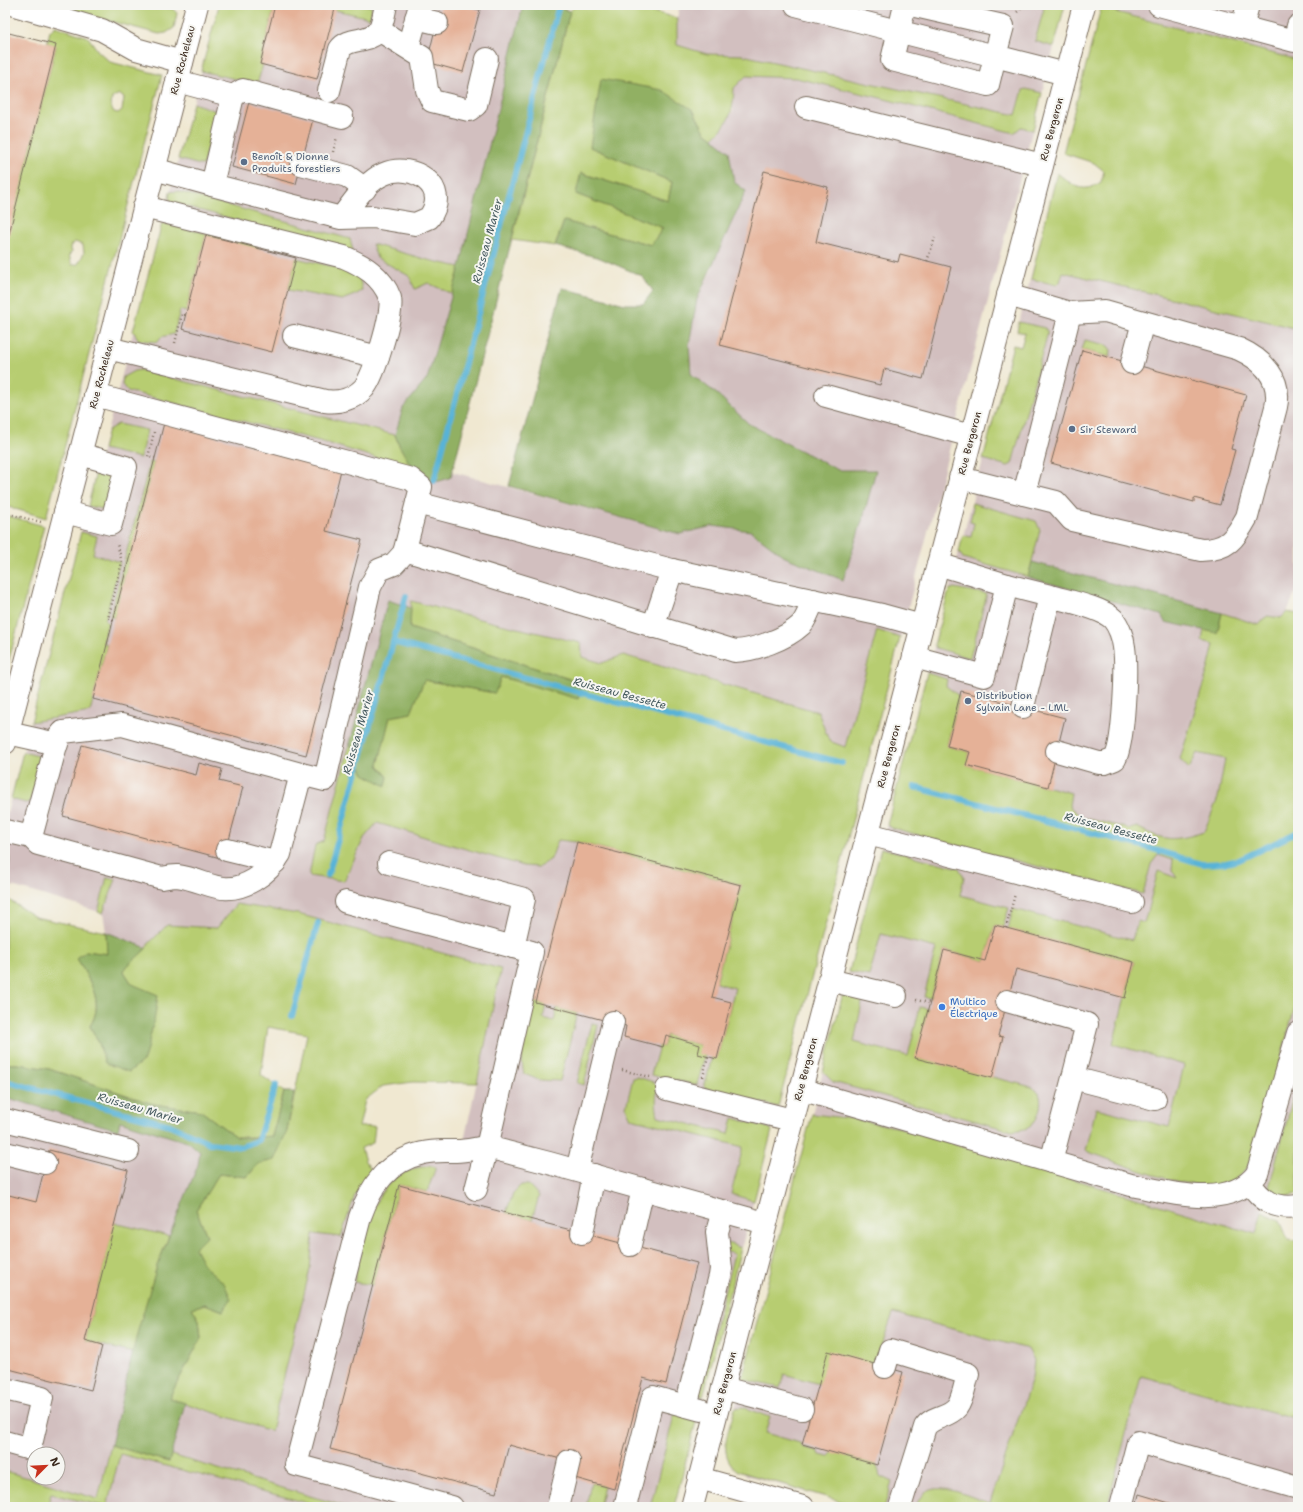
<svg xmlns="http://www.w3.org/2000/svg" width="1303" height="1512" font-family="'Shantell Sans',sans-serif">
  <rect width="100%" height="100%" fill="#f6f6f2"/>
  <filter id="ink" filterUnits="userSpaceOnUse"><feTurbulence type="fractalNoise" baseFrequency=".025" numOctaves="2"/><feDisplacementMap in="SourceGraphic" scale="8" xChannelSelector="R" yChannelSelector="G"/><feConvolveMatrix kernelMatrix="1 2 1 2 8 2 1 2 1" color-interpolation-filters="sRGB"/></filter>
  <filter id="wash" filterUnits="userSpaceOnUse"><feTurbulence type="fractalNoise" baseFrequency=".012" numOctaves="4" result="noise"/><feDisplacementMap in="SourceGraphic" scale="16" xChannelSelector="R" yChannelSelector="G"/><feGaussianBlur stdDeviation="0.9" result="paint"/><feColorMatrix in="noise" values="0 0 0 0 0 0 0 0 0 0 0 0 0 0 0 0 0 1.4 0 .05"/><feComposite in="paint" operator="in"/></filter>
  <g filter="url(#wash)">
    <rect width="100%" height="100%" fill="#f0e8d1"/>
    <g fill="#d2bfbf" fill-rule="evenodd">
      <path d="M219,5H523L460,267L427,379L403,408L451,477L453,472L680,534L713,526L751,531L785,557L876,470H838L782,441L749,424L717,394L691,374L689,345L697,299L712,269L734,182L729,151L713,138L721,130L733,111L734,87L742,55L707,54L677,45V18L680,5H1065L674,1507H5V1097L118,1130L120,1121L190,1143L200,1152L198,1165L157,1266L169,1462L185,1403L271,1431L310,1269L313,1233L341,1237L355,1195L372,1171L394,1152L415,1141L433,1137L464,1141L501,969L298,914L236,904L217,928L167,925L147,948L106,932L103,913L5,884V821ZM34,1454H58V1478H34Z"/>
      <polygon points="1101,5 1298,5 1298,60 1101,8"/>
      <polygon points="1034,264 1298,329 1298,586 1287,612 1298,614 1298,1079 1256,1234 901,1128 854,1119 812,1114 1013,345 1021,347 1025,333 1017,331"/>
      <polygon points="772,1268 803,1288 1028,1349 1034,1360 1032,1378 991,1507 860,1507 746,1475 731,1465 725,1451 726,1442"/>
      <polygon points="1141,1376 1298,1419 1298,1507 1107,1507"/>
    </g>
    <g fill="#b7cd71" stroke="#797c48" fill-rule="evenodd">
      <polygon points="49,5 157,5 173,9 177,13 174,28 166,33 159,34"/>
      <polygon points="219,5 275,5 260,64 263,65 257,84 201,71"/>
      <polygon points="336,5 366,5 372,7 370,18 335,10"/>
      <path d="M576,5H626L677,18V45L707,54L742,55L1016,115L1023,90L1026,89L1042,93L1033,130L1021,127L1014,133L881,98L796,78L746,76L734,88C733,111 731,121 713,138L705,132L693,110L590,147L672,182L668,201L581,173L576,194L663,228L651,245L564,221L555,246L512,240L570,11Z"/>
      <polygon points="1032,5 1065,5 1054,47 1035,41 1044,8"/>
      <path d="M1101,8L1298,60V329L1063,272L1060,282L1057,285L1031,279L1057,173C1073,185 1082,195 1101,182L1104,171L1094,163L1063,153Z"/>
      <path d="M55,26L88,37L98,51L110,62L162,75L46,518L5,506L6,379L5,378V248L56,46L47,43L50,31ZM119,94L124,98L122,110L118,113L114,112L111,107L112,98ZM75,242L83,245L84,253L78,264L72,265L69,255L72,252L70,246Z"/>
      <polygon points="193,103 216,111 203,165 200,165 178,159"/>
      <polygon points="177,191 350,239 353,251 173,203 169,199 170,192"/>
      <polygon points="162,223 258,245 259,249 206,235 186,312 180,310 174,334 161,337 157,342 139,340 133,331"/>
      <polygon points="372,244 428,260 460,267 452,294 428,283 415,289 409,276 377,258"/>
      <polygon points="296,258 352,271 360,279 362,290 357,294 342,300 288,290"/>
      <polygon points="1019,322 1045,328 1048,332 1012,464 1008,466 983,459 1013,345 1021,347 1025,333 1017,331"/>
      <polygon points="1085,340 1107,345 1111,350 1110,357 1082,350"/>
      <polygon points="140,370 395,435 400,447 413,469 327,443 128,391 122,385 123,377 134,371"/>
      <polygon points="118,424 147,430 140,458 103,449 108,430"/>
      <polygon points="150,462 154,462 114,618 110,616"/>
      <polygon points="96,472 115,478 107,510 88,506"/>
      <polygon points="972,503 1036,521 1040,530 1028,577 963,558 959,552 963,535 971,537 974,523 970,522 973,508 971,507"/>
      <polygon points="5,515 44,526 5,675"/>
      <polygon points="81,532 97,536 93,554 120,562 105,621 108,622 103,643 107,644 90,712 31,722"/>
      <polygon points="954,588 987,594 970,658 936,648 934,645 949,590"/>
      <polygon points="411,601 483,620 581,643 582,657 602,663 623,655 818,712 829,741 845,747 877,630 900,638 778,1107 704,1088 712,1057 717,1058 735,988 716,983 741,885 577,842 558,840 551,859 539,867 524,866 377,823 364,838 344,881 309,876 315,845 324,841 350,743 364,773 388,777 378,765 390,716 411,713 424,680 494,693 501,677 578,698 582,683 410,628"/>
      <path d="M1287,612L1298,614V996L1253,1158C1247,1170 1236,1182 1221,1185C1187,1191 1120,1163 1086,1151L1096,1108L1169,1127L1184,1065L1113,1044L1134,962L1008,929L1013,909L1132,940L1138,921L1144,923L1158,871L1177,878L1172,870L1173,860L1158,855L1151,864L1143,894L892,828L887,825L927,673L947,679L946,686L959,696L947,746L970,752L967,765L1071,793L1069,806L1081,817L1130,829L1137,827C1165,842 1175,841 1204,832L1218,798L1225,759L1197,753L1189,769L1180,759L1209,666L1214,644L1202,641L1204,629L1217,633L1222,613L1259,625L1267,616L1281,618Z"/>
      <polygon points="23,752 38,756 42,763 30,802 26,803 11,799"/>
      <polygon points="881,848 959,868 964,877 960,895 1009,908 1003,927 995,925 985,961 944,950 931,998 924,997 936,948 881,934 869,976 849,972"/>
      <path d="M5,852L10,858L6,882L11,885L9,900L35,917L106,932L107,954L86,951L77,958C88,980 106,1001 90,1026L99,1043L105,1062L132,984L123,970L167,925L217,928L236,904L298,914L501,969L477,1083L413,1082L383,1086L365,1100L359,1127L375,1126L373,1143L361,1148L365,1161L372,1171L355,1195L341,1237L313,1234L310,1269L271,1431L169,1398L201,1338L199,1320L192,1308L205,1304L223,1311L224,1283L205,1267L194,1248L207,1236L196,1210L219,1174L247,1177L287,1131L307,1034L268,1027L261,1075L284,1092L272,1137H236L201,1111L153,1104L49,1069L18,1064H5Z"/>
      <polygon points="107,877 116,879 103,913 98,912"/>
      <path d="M843,993L863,998L854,1042L908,1056L920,1007L928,1009L916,1058L1032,1087L1039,1093C1043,1103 1039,1118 1031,1126C1026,1130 1018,1130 1012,1131L833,1082L823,1072Z"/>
      <path d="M535,1002L546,1005L543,1018L554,1021L557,1008L577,1013L560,1081L539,1080L524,1074C518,1050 529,1025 535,1002Z"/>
      <polygon points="592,1023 598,1025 584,1085 577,1083"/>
      <polygon points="666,1035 700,1045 705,1056 697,1085 651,1075 659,1046 663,1047"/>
      <path d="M637,1077L654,1082L659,1086C655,1096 656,1106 658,1116L729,1134L733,1118L769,1128L772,1130L754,1201L731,1194L743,1147L631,1118L626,1107L633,1078Z"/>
      <polygon points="1298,1079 1298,1194 1287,1196 1268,1191"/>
      <path d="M812,1114L854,1119L901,1128L1256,1234L1262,1212L1280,1220L1288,1240L1298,1241V1419L1141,1376L1107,1507H916C926,1472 967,1497 990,1503L1032,1378L1034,1360L1028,1349L893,1313L875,1364L819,1384L784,1374L780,1388L742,1379Z"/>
      <path d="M429,1166L436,1167L427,1192L399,1185L373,1285L354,1282C364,1243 368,1183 413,1169C418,1167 424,1167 429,1166Z"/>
      <polygon points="521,1185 529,1185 539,1196 532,1220 506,1213 513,1193"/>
      <polygon points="114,1223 169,1236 157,1266 133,1353 85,1341"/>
      <polygon points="728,1243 741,1248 703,1397 698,1394 734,1254 725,1251"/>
      <path d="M743,1407L770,1417L765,1433L800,1443L802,1447L818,1451L820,1455L828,1457L833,1452L877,1465L880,1476L892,1482L885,1505L883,1507H860L738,1471C716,1454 729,1431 735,1408Z"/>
      <polygon points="675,1412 697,1418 674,1507 650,1507"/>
      <polygon points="111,1445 169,1462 171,1455 347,1507 323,1507 120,1454 107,1507 51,1494 47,1507 5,1507 5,1471 98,1499"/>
      <polygon points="591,1483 604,1486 599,1507 586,1507"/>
    </g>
    <g fill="#91b063" stroke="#666d40">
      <path d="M523,5H551L570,11L451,477C423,489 433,474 413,469L400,447L395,435L403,408L427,379L460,267Z"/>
      <polygon points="601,79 662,90 693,110 705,132 729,151 734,182 746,191 697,299 689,345 691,374 717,394 749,424 782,441 838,470 876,470 863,518 843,580 785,557 751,531 713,526 680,534 509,486 562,288 625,304 643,304 653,291 642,276 600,258 555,246 564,221 651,245 663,228 576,194 581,173 668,201 672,182 590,147"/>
      <polygon points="1032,562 1222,613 1217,633 1165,622 1161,615 1028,577"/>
      <polygon points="388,600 411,608 410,628 582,683 578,699 501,677 495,693 424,680 411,713 390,717 378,765 388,777 386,786 364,774 350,743"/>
      <path d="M106,932L147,948L123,970L132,984L158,995L154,1022L144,1060L129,1072L105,1063L99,1043L90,1026C106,1001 88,980 77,958L86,951L107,954Z"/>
      <polygon points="5,1064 18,1064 49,1069 153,1104 201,1111 236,1137 247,1138 272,1136 284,1092 294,1092 287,1131 274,1160 258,1164 247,1177 219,1174 196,1210 207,1236 195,1248 205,1267 224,1283 231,1299 223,1311 205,1304 192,1308 199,1320 201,1338 169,1398 185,1403 169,1462 111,1445 137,1334 157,1266 198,1165 200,1152 190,1143 120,1121 118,1130 5,1097"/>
    </g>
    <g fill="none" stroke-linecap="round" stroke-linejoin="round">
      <g stroke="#59b3d7" stroke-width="6">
        <polyline points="434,481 559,5"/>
        <polyline points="393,642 842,763"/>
        <polyline points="914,787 1139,845 1202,864 1226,863 1239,860 1298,832"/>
        <polyline points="328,875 406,596"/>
        <polyline points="292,1016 318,923"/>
        <polyline points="5,1081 170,1125 210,1143 241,1147 258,1140 276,1085"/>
      </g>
    </g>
    <g id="blocks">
      <g fill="#e5b197">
        <polygon points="275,5 336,5 317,79 260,64"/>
        <polygon points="441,5 460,5 480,10 463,72 427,62"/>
        <polygon points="5,32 56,45 6,246 5,246"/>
        <polygon points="249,102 313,119 296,184 232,167"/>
        <polygon points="764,171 828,187 816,242 898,262 900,254 951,267 923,379 884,369 880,385 720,345"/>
        <polygon points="206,235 296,258 272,352 182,329"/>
        <polygon points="1082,350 1246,395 1231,449 1235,450 1220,505 1194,498 1194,502 1051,463"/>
        <polygon points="164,423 341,470 326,531 362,540 306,755 93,699"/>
        <polygon points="961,691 1065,718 1048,787 966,765 970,752 947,746"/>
        <polygon points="82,745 196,775 199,763 222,769 219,781 243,787 224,859 63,816"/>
        <polygon points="577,842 741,885 712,997 731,1002 717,1059 698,1054 700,1045 666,1035 663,1047 659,1046 624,1037 626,1026 535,1002"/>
        <polygon points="995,925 1134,962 1125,998 1016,969 998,1036 1003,1037 992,1078 915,1058 944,950 985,961"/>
        <polygon points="49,1150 128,1170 85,1341 102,1346 91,1390 5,1368 5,1194 36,1202"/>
        <polygon points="399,1185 697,1263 666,1384 643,1378 614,1489 575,1478 579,1464 509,1445 496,1493 330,1449"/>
        <polygon points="828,1351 903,1372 877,1465 802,1444"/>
        <polygon points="1139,1494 1183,1507 1136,1507"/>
      </g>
    </g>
  </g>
  <g filter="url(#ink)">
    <use href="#blocks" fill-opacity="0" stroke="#7a6c5d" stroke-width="1"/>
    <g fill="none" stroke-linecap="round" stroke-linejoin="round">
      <defs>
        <g id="minor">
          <polyline points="14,5 102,30 136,49 182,62"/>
          <path d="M796,5C863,22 929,39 995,56L988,85L892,60L905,5"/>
          <polyline points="911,5 1003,26 995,56 1066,74"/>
          <polyline points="1159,5 1242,27 1248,5"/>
          <polyline points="416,18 437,23"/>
          <polyline points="1242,27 1294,41 1298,26"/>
          <polyline points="379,30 422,57 427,90 432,101 469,110 476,105 487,59"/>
          <polyline points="408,47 420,5"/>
          <path d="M329,91L340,49C349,36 369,44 379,30C383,23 384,13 386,5"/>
          <polyline points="233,96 243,90 342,117"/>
          <polyline points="806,107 1042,165"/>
          <polyline points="301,164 347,176 365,189"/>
          <polyline points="154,169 212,185 233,96 177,81"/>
          <path d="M212,185L341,218L373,217L415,224L429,218C452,187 413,161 384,174C366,181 353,203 341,218"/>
          <polyline points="294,336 378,357"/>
          <path d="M108,348L325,401C339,403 354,399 364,388C374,376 394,313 390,298C382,276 363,265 344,257L144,207"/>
          <polyline points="1132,363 1143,322"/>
          <polyline points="95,395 411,479 421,487 404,553 394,564 379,570 370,587 325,780 301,774"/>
          <polyline points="826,396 971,436"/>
          <polyline points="960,478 1024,494 1030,471 1070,313 1008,295"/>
          <path d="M1024,494L1056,502L1072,520L1201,550C1227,550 1235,539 1247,517L1276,407C1282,379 1263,360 1239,349L1105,311L1070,313"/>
          <polyline points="417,503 672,570 882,615 922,626"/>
          <polyline points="65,512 111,524 126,467 80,454"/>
          <path d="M405,550L735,651C755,650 786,639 801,625C807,618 810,609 813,600"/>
          <polyline points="1007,585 1050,596 1023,707"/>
          <path d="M1050,596C1067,601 1101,607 1113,619C1119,626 1123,638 1124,647C1127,668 1124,742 1115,759L1105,763H1099L1057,751"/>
          <polyline points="653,627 672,570"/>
          <polyline points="914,657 984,676 1007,585 938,564"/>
          <polyline points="8,733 57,744"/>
          <polyline points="5,743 197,5"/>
          <path d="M5,831L31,837L58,738L63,732L122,725L301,774L280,854C273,866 266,873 254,880C222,899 208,880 177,876C173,876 167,877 162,878L38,844L31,837"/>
          <polyline points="868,834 1132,902"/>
          <polyline points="227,850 275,862"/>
          <polyline points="389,863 524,899 513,947"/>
          <polyline points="346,902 532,952 487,1147 549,1163 765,1223"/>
          <polyline points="829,980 896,996"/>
          <polyline points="1007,1001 1087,1024 1051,1162"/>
          <polyline points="1073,1078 1155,1099"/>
          <polyline points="667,1089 792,1120"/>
          <path d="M800,1089L1131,1185C1169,1192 1229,1211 1257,1174L1298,1033"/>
          <polyline points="5,1120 128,1151"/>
          <polyline points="5,1153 45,1163"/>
          <polyline points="577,1170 613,1022"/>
          <path d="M1250,1183C1262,1202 1276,1209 1298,1206"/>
          <polyline points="582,1233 594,1175"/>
          <polyline points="630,1245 643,1189"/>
          <path d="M885,1367L890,1350L968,1374C965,1384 963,1399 957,1407C948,1418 932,1416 925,1427L900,1507"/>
          <polyline points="723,1388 802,1409"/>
          <polyline points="5,1389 42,1398 30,1449 5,1442"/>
          <polyline points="686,1406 720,1276 721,1269 717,1232 723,1211"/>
          <polyline points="699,1478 803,1507"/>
          <path d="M452,1507L296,1465L360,1217C371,1185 388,1161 423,1153C434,1150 445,1151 456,1151C467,1151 477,1148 487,1147L476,1189"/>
          <polyline points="558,1507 569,1461"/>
          <polyline points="625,1507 653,1397 701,1410"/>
          <polyline points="692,1507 1084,5"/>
          <polyline points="1121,1507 1138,1442 1298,1488"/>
        </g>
      </defs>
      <use href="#minor" stroke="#7a6c5d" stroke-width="24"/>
      <g stroke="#7a6c5d" stroke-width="2.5" stroke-dasharray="1 3" stroke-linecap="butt">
        <polyline points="1017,12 1024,5"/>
        <polyline points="333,152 337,137"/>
        <polyline points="927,261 935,238"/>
        <polyline points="175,343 182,314 186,315"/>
        <polyline points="154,432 148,457 155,458"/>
        <polyline points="5,513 41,522"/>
        <polyline points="113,620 108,619 122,562 117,544"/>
        <polyline points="1006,928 1015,894"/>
        <polyline points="916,1000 930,1003"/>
        <polyline points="622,1070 650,1077"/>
        <polyline points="703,1077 708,1056"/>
      </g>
      <use href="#minor" stroke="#fff" stroke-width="22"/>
    </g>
  </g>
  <g fill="#5c6f8a" stroke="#f6f6f2" stroke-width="1.5">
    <circle cx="244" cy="162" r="4"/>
    <circle cx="1072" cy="429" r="4"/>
    <circle cx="968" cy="701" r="4"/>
  </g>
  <circle fill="#3f7fe0" stroke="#f6f6f2" stroke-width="1.5" cx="942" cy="1007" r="4"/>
  <g text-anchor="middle" stroke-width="4" stroke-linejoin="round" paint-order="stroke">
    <g font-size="10" fill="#3b2a1e" stroke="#f6f6f2">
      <text transform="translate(182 60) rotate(-75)" y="4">Rue Rocheleau</text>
      <text transform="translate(1051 129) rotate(-75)" y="4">Rue Bergeron</text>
      <text transform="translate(101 374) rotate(-75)" y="4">Rue Rocheleau</text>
      <text transform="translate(969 443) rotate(-75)" y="4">Rue Bergeron</text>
      <text transform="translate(888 756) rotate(-75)" y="4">Rue Bergeron</text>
      <text transform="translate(805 1069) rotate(-75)" y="4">Rue Bergeron</text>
      <text transform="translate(724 1383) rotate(-75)" y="4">Rue Bergeron</text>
    </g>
    <g font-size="10" fill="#4e5e75" stroke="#f6f6f2" text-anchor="start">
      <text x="252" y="160">Benoît &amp; Dionne<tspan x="252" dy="12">Produits forestiers</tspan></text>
      <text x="1080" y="433">Sir Steward</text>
      <text x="976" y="699">Distribution<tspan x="976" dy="12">Sylvain Lane - LML</tspan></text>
    </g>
    <g font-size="10" fill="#366cbe" stroke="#f6f6f2" text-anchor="start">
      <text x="950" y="1005">Multico<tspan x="950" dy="12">Électrique</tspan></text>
    </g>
    <g font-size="11" font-style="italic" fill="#465a5f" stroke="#f6f6f2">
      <text transform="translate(487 241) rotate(-75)" y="4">Ruisseau Marier</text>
      <text transform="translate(620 693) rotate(15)" y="4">Ruisseau Bessette</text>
      <text transform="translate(358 732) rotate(-74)" y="4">Ruisseau Marier</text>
      <text transform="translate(1111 828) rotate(15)" y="4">Ruisseau Bessette</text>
      <text transform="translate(140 1108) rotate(16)" y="4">Ruisseau Marier</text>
    </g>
  </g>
  <rect width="1303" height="1512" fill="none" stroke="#f6f6f2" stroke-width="20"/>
  <g transform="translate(46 1466) rotate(66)"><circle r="19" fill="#f6f6f2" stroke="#aba49d"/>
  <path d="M0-3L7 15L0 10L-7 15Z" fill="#c8321e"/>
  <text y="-6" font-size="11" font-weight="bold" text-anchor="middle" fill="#3b2a1e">N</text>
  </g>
</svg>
